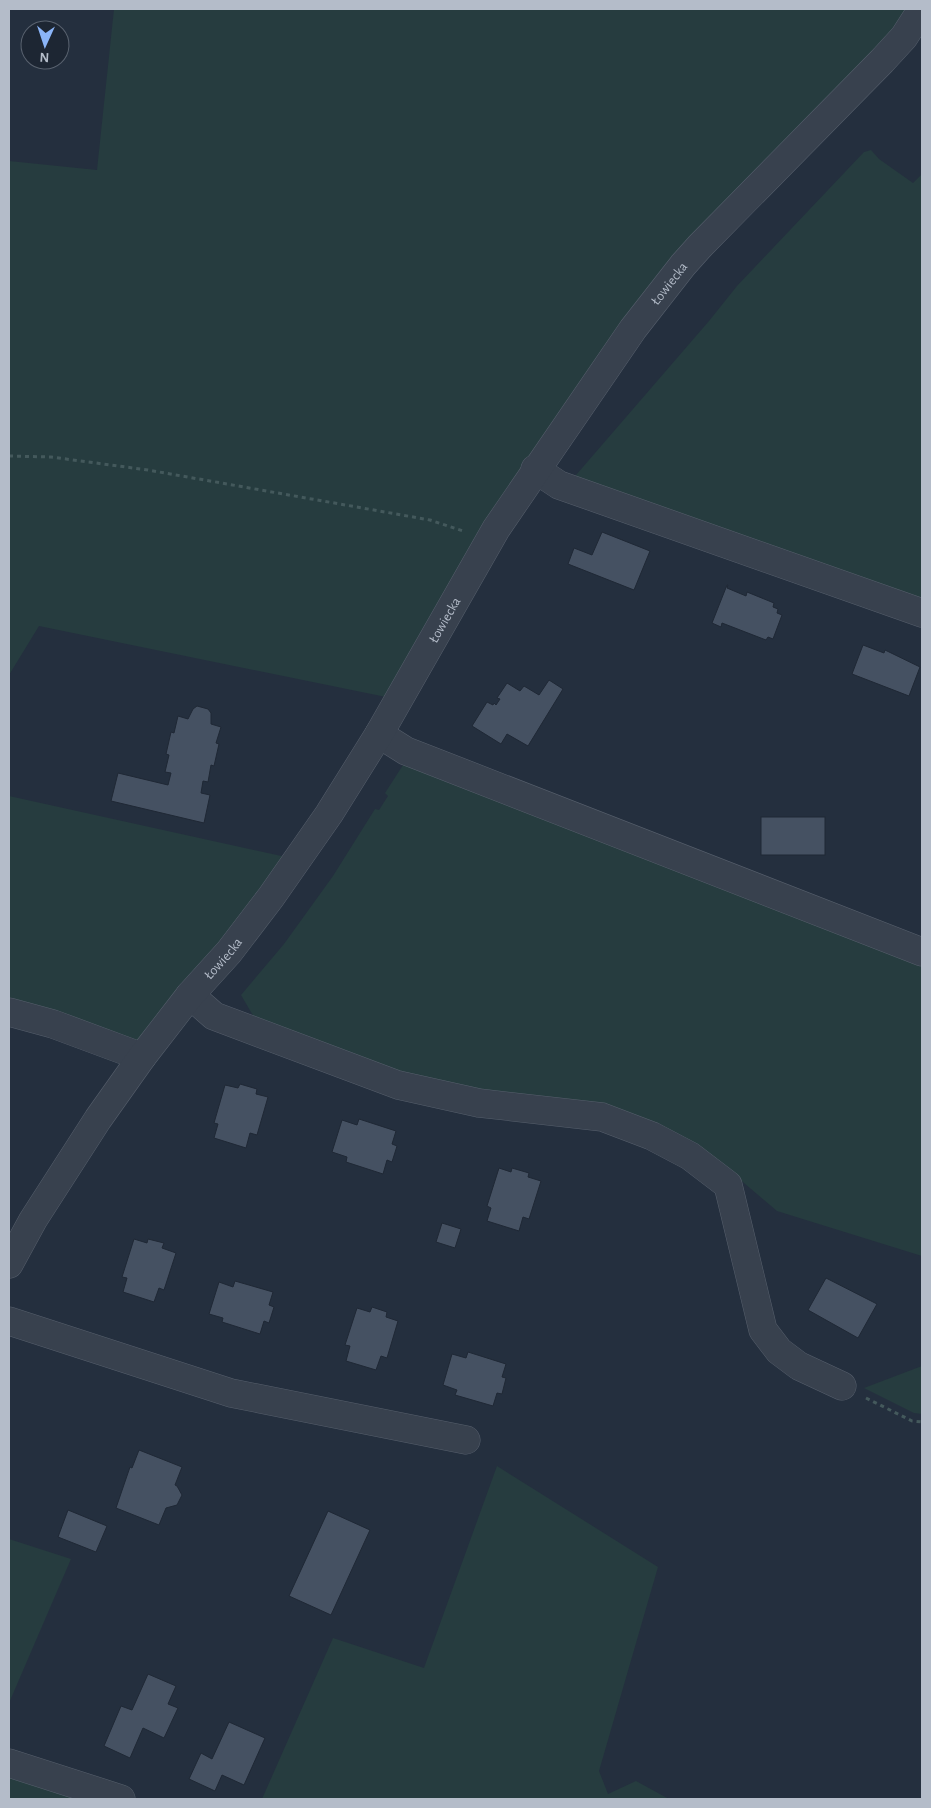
<svg xmlns="http://www.w3.org/2000/svg" width="931" height="1808" font-family="'Alegreya Sans',sans-serif">
  <rect width="100%" height="100%" fill="#242f3e"/>
  <g fill="#263c3f">
    <polygon points="114,9 906,9 875,54 713,219 386,697 39,626 9,675 9,161 97,170"/>
    <polygon points="871,150 879,159 913,183 922,174 922,603 570,482 709,321 737,286 864,152"/>
    <polygon points="405,762 655,859 922,967 922,1256 777,1211 737,1177 503,1094 397,1076 258,1024 241,995 284,944 333,876 375,809 379,810 388,796 385,793"/>
    <polygon points="9,796 286,857 229,931 138,1044 9,1003"/>
    <polygon points="922,1366 922,1414 914,1413 864,1388"/>
    <polygon points="497,1466 658,1567 599,1771 608,1794 636,1781 669,1799 262,1799 333,1638 424,1668"/>
    <polygon points="9,1539 71,1559 9,1703"/>
    <polygon points="9,1769 92,1799 9,1799"/>
  </g>
  <g fill="#455162" stroke="#1f2835">
    <polygon points="602,532 650,551 634,590 568,564 574,548 592,555"/>
    <polygon points="727,585 728,585 727,588 746,596 747,592 774,603 773,607 778,609 777,613 782,615 773,639 768,637 766,640 722,623 721,627 712,623"/>
    <polygon points="863,645 884,653 885,650 920,667 909,696 852,674"/>
    <polygon points="549,680 563,689 528,746 507,734 501,744 472,726 487,702 493,705 494,703 496,705 500,699 497,698 507,683 520,691 524,686 539,695"/>
    <polygon points="197,706 208,709 211,713 211,724 221,727 216,743 219,744 214,766 211,765 208,782 203,781 201,793 210,795 204,823 111,801 118,773 168,785 171,773 165,772 169,755 166,754 171,732 174,733 178,716 188,719 193,709"/>
    <rect x="761" y="817" width="64" height="38"/>
    <polygon points="240,1084 257,1089 256,1094 268,1097 257,1135 250,1133 246,1148 214,1138 218,1124 214,1123 225,1085 238,1088"/>
    <polygon points="359,1119 396,1131 392,1144 397,1146 392,1162 387,1160 383,1174 346,1162 347,1157 332,1152 342,1120 357,1125"/>
    <polygon points="499,1168 511,1172 512,1168 529,1173 528,1177 541,1181 529,1219 523,1217 519,1231 487,1221 491,1208 487,1206"/>
    <polygon points="442,1223 461,1229 455,1248 436,1242"/>
    <polygon points="134,1239 147,1243 148,1239 164,1243 162,1248 176,1253 164,1290 159,1288 154,1302 123,1292 127,1278 122,1277"/>
    <polygon points="826,1278 877,1304 858,1338 808,1310"/>
    <polygon points="235,1281 273,1292 269,1305 274,1307 269,1323 264,1321 260,1334 222,1322 223,1318 209,1314 219,1282 233,1287"/>
    <polygon points="372,1307 387,1312 386,1317 398,1321 387,1358 381,1356 376,1370 346,1361 350,1346 345,1345 357,1308 370,1312"/>
    <polygon points="468,1352 506,1364 502,1377 506,1378 502,1394 497,1393 493,1406 455,1395 457,1390 443,1385 452,1354 466,1358"/>
    <polygon points="139,1450 182,1467 175,1485 177,1486 182,1495 177,1505 166,1508 159,1525 116,1508 130,1467 132,1468"/>
    <polygon points="68,1510 107,1526 96,1552 58,1537"/>
    <polygon points="328,1511 370,1530 331,1615 289,1596"/>
    <polygon points="148,1674 176,1686 168,1704 178,1708 164,1738 143,1728 130,1758 104,1746 121,1706 132,1710"/>
    <polygon points="229,1722 265,1738 244,1785 222,1775 215,1791 189,1779 201,1753 212,1759"/>
  </g>
  <g fill="none" stroke-linecap="round" stroke-linejoin="round">
    <defs>
      <g id="minor">
        <polyline points="535,469 559,485 922,613"/>
        <polyline points="379,734 406,751 419,756 922,952"/>
        <polyline points="190,995 214,1016 398,1085 479,1103 602,1117 652,1136 690,1156 728,1185 763,1330 779,1351 799,1366 842,1386"/>
        <polyline points="9,1012 53,1024 142,1057"/>
        <path id="s1" d="M9,1264L33,1220L98,1119L142,1057L190,995L229,952L271,897L329,814L379,734L496,529L633,329L683,265L700,246L882,61L904,37L922,9"/>
        <polyline points="9,1321 231,1393 466,1440"/>
        <polyline points="9,1763 121,1799"/>
      </g>
    </defs>
    <use href="#minor" stroke="#565f6c" stroke-width="29"/>
    <g stroke="#44595c" stroke-width="3" stroke-dasharray="4 4" stroke-linecap="butt">
      <polyline points="9,456 51,457 148,470 430,520 463,531"/>
      <polyline points="866,1398 912,1421 922,1422"/>
    </g>
    <use href="#minor" stroke="#38414e" stroke-width="28"/>
  </g>
  <g text-anchor="middle" stroke-width="5" stroke-linejoin="round" paint-order="stroke">
    <g font-size="14" fill="#b4bcc9" stroke="#1d2633">
      <text dy="5" stroke="none"><textPath href="#s1" startOffset="1184">Łowiecka</textPath></text>
      <text dy="5" stroke="none"><textPath href="#s1" startOffset="779">Łowiecka</textPath></text>
      <text dy="5" stroke="none"><textPath href="#s1" startOffset="374">Łowiecka</textPath></text>
    </g>
  </g>
  <rect width="931" height="1808" fill="none" stroke="#b4bcc9" stroke-width="20"/>
  <g transform="translate(45 45) rotate(183)"><circle r="24" fill="#1d2633" stroke="#59626f"/>
  <path d="M0-4L9 19L0 12L-9 19Z" fill="#8ab4f8"/>
  <text y="-8" font-size="14" font-weight="bold" text-anchor="middle" fill="#b4bcc9">N</text>
  </g>
</svg>
